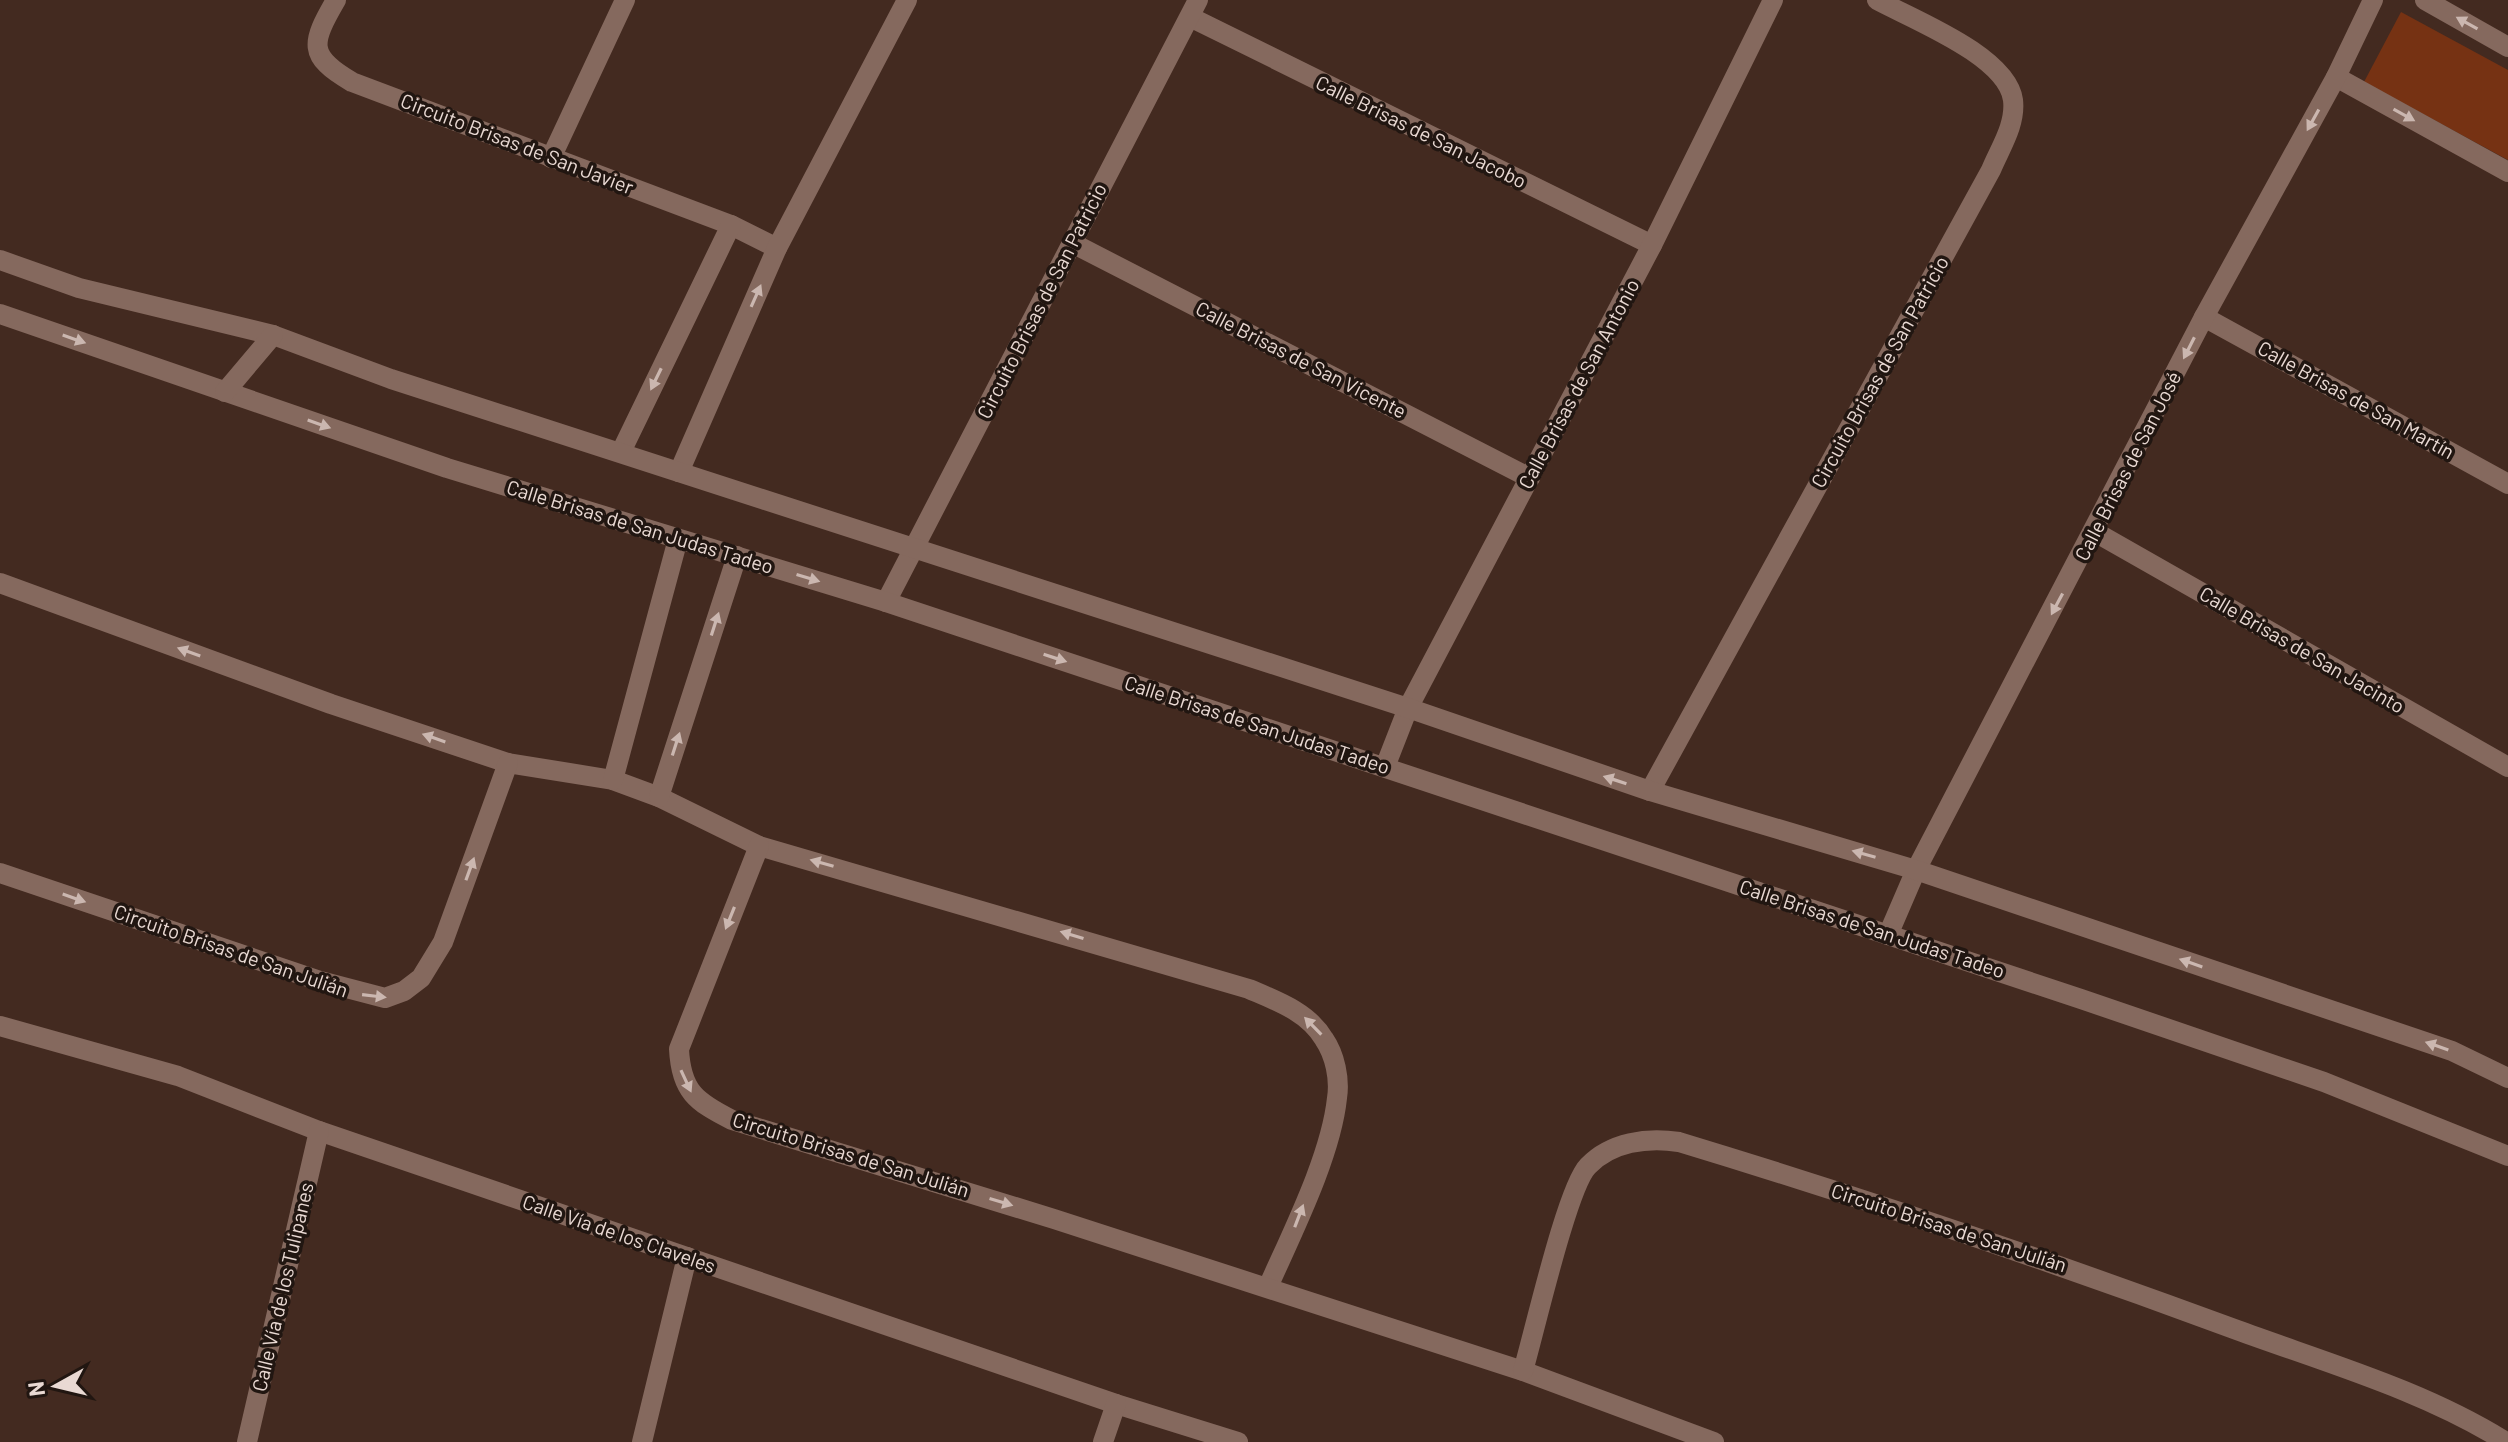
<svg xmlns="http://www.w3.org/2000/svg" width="2508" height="1442" font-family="Barlow,sans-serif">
  <rect width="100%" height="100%" fill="#432a20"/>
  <polygon fill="#763213" points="2401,12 2508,70 2508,160 2364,82"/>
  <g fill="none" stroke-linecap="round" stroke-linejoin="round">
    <g stroke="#85695e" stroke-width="20">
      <path d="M336,0C311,43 307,56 352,82L731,225L777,248"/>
      <polyline points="2425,0 2508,47"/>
      <polyline points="1190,17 1652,245"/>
      <polyline points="2336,77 2508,172"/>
      <polyline points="551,158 625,0"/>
      <polyline points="1072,243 1530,478"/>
      <polyline points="2204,317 2508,484"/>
      <polyline points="621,452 731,225"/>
      <polyline points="679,472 777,248 907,0"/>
      <polyline points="2095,532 2508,767"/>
      <path d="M0,583L331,704L508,763L613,780L659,797L759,846L1249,989C1277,1001 1308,1012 1324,1039C1335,1055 1340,1079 1337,1098C1331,1156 1292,1233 1268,1287"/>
      <polyline points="886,602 1198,0"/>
      <polyline points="1385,767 1408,708 1652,245 1773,0"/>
      <polyline points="613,780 678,539"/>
      <path d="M1650,791L1991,170C2000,148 2016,125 2013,100C2007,56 1914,20 1877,0"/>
      <polyline points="659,797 737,556"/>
      <path d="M759,846L679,1049C681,1091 696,1102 732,1120L1054,1219L1523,1371L1714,1442"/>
      <polyline points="0,873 320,981 385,998 404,991 421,978 443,942 508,763"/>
      <polyline points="1888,935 1916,870 2204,317 2336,77 2373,0"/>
      <polyline points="0,1026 178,1076 319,1131 1116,1404 1238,1442"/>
      <path d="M1523,1371C1534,1334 1567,1187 1588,1166C1611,1142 1647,1137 1679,1142C1867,1199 2053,1262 2237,1330C2327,1363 2425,1391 2506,1442"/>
      <polyline points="247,1442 319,1131"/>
      <polyline points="642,1442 687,1257"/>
      <polyline points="1103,1442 1116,1404"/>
    </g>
    <g stroke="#85695e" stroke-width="20">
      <polyline points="0,260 79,288 273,335 391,379 1408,708 1650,791 1916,870 2452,1051 2508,1078"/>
      <polyline points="0,314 447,468 886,602 2081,999 2324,1082 2508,1156"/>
      <polyline points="225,392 273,335"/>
    </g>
  </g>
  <defs><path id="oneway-solid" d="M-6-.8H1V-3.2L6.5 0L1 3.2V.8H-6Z" transform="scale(2)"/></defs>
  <g fill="#cbb7b0">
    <use href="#oneway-solid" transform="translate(2467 23) rotate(-151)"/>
    <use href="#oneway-solid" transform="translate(2404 115) rotate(29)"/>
    <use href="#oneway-solid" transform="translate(2313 120) rotate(119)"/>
    <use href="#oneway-solid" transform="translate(756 296) rotate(-66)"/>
    <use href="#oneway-solid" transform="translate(74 339) rotate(19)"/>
    <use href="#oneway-solid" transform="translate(2189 348) rotate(117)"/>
    <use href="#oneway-solid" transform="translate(656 379) rotate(116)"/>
    <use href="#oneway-solid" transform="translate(319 424) rotate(19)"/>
    <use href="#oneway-solid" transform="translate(808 578) rotate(17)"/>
    <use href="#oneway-solid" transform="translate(2057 604) rotate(118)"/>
    <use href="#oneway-solid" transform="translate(715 624) rotate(-72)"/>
    <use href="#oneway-solid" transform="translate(189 652) rotate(-160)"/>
    <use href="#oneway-solid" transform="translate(1055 658) rotate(18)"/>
    <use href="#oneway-solid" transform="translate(434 738) rotate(-161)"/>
    <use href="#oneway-solid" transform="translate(676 744) rotate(-72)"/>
    <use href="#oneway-solid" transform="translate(1615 780) rotate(-162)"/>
    <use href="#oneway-solid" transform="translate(1864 854) rotate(-164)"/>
    <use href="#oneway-solid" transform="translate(822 863) rotate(-164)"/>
    <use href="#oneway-solid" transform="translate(470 869) rotate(-70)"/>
    <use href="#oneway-solid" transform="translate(74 898) rotate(19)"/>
    <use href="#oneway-solid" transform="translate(730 918) rotate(112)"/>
    <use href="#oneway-solid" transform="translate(1072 935) rotate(-163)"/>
    <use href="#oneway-solid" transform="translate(2191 963) rotate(-161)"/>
    <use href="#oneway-solid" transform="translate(374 996) rotate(7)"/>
    <use href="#oneway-solid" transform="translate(1313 1026) rotate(-134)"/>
    <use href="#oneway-solid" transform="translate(2437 1046) rotate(-161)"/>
    <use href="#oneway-solid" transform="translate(686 1081) rotate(65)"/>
    <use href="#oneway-solid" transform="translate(1001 1202) rotate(17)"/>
    <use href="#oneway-solid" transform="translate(1299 1216) rotate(-69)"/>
  </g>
  <g text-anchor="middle" stroke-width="7" stroke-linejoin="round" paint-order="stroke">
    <g font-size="20" fill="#e9d9d3" stroke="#211611">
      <text transform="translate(1421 132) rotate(26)" y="7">Calle Brisas de San Jacobo</text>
      <text transform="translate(517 144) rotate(21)" y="7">Circuito Brisas de San Javier</text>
      <text transform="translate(1042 301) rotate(-63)" y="7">Circuito Brisas de San Patricio</text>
      <text transform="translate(1301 360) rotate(27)" y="7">Calle Brisas de San Vicente</text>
      <text transform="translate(1880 372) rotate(-61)" y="7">Circuito Brisas de San Patricio</text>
      <text transform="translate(1579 384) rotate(-62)" y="7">Calle Brisas de San Antonio</text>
      <text transform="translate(2356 400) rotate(29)" y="7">Calle Brisas de San Martín</text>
      <text transform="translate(2128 466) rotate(-63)" y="7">Calle Brisas de San José</text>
      <text transform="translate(640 527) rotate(17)" y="7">Calle Brisas de San Judas Tadeo</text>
      <text transform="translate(2302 650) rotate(30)" y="7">Calle Brisas de San Jacinto</text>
      <text transform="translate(1257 725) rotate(18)" y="7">Calle Brisas de San Judas Tadeo</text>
      <text transform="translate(1872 929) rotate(18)" y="7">Calle Brisas de San Judas Tadeo</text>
      <text transform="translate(231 951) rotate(19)" y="7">Circuito Brisas de San Julián</text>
      <text transform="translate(851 1155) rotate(17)" y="7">Circuito Brisas de San Julián</text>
      <text transform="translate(1949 1228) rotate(18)" y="7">Circuito Brisas de San Julián</text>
      <text transform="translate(619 1234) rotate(19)" y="7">Calle Vía de los Claveles</text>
      <text transform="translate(283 1287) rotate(-77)" y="7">Calle Vía de los Tulipanes</text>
    </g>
  </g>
  <g transform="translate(56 1386) rotate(262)" stroke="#211611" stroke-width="6" paint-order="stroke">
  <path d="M0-6L14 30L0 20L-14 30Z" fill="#e9d9d3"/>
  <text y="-12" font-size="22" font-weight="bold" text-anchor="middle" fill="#e9d9d3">N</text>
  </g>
</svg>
